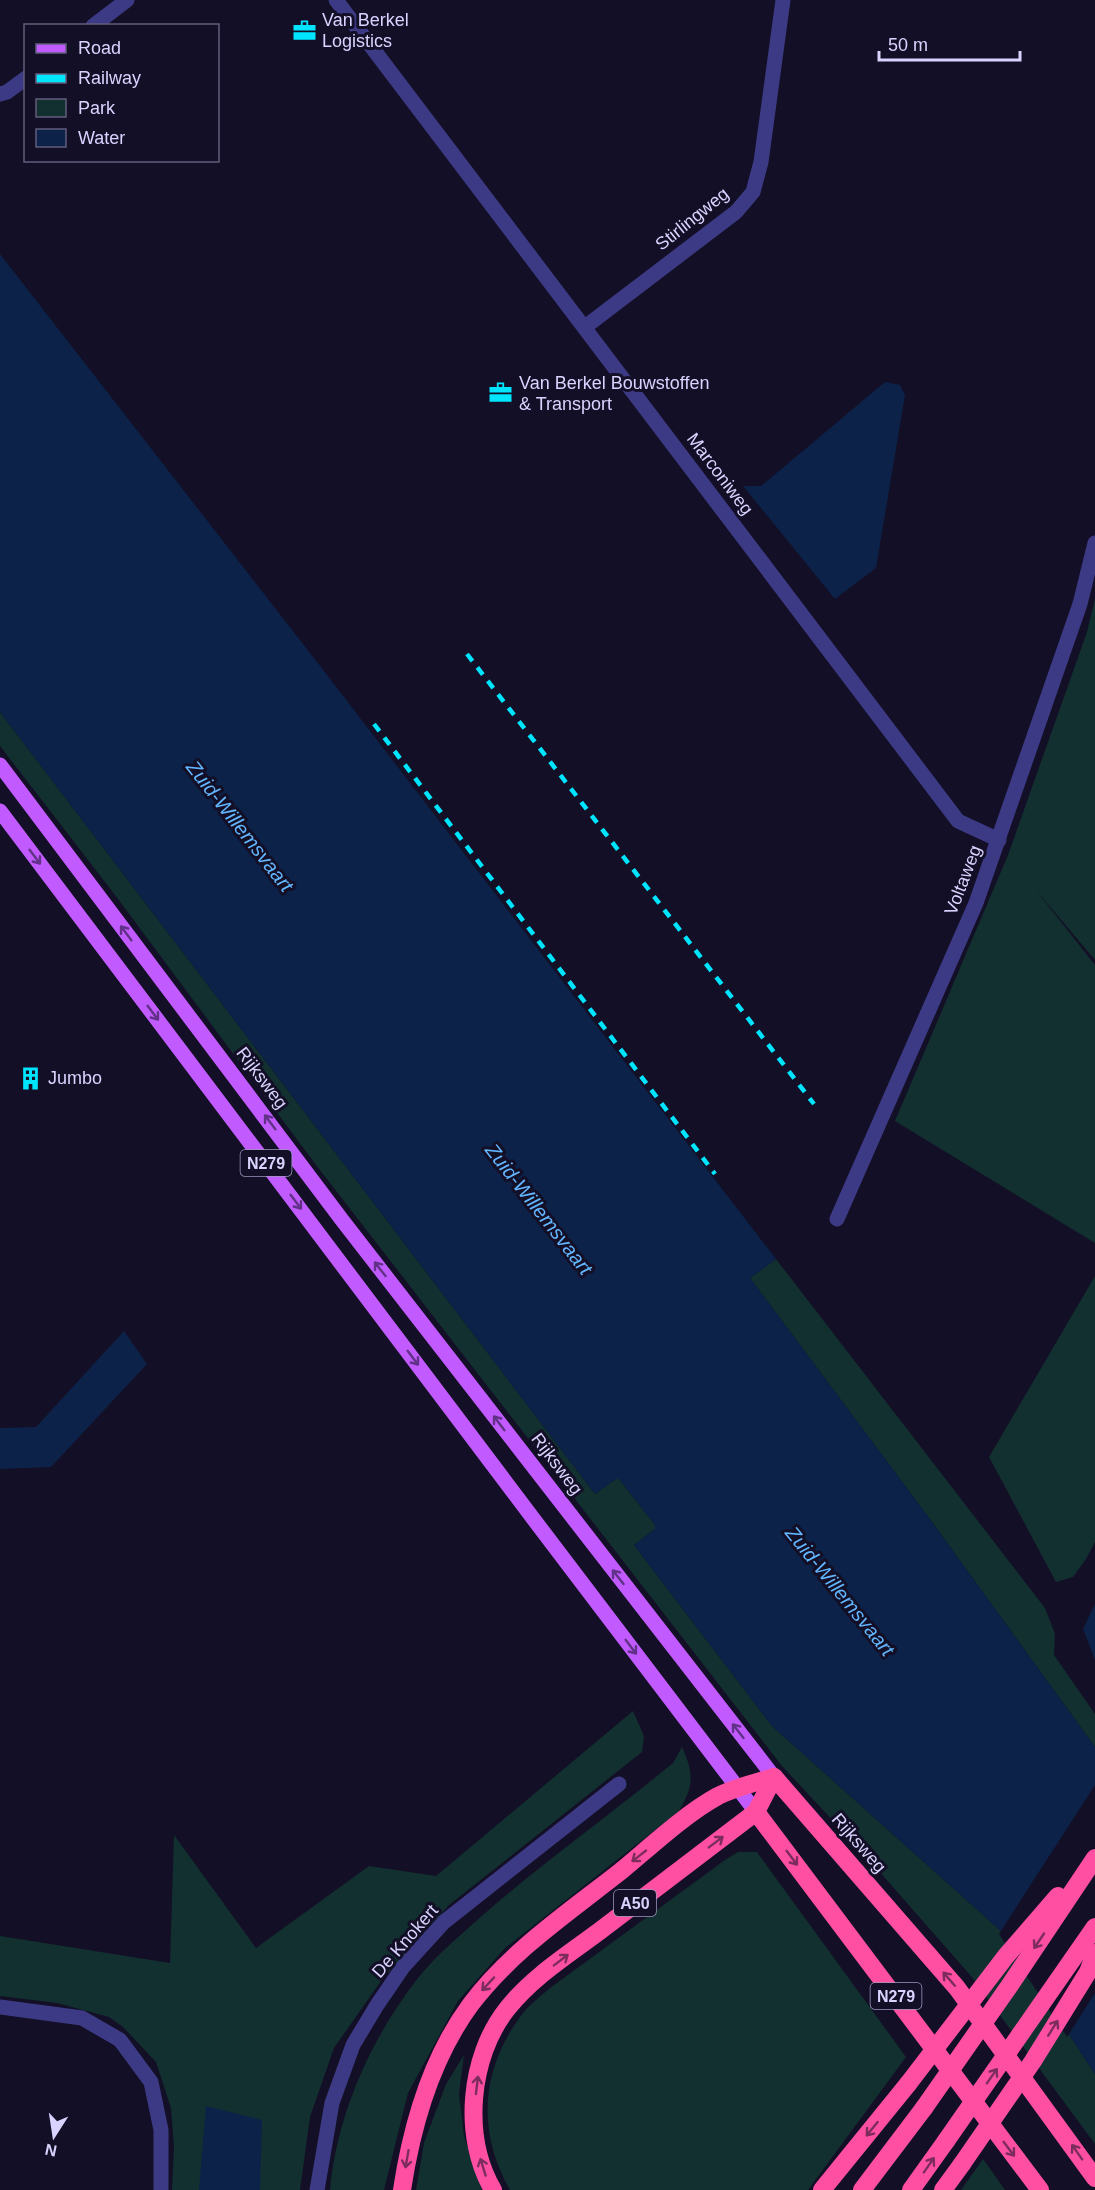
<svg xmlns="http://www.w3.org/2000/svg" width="1095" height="2190" font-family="Arial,sans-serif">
  <rect width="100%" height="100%" fill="#130f26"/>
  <g fill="#12302f">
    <polygon points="1095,598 1095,960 1035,889 1095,965 1095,1243 895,1121 1008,855 1087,632"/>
    <polygon points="0,712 595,1494 616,1479 619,1479 655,1525 655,1529 634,1545 772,1726 1001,1931 1095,2074 1095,2144 971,1976 863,1853 782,1766 316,1165 115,895 0,746"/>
    <polygon points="776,1259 1045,1608 1055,1634 1054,1655 1095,1714 1095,1747 932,1522 750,1278"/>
    <polygon points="1095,1276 1095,1542 1086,1559 1073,1577 1056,1582 989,1457"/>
    <polygon points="633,1711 644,1736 642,1752 449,1905 381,1981 334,2048 310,2117 300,2190 172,2190 174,2147 171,2108 156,2062 123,2027 109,2017 57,2003 0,1996 0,1936 170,1963 174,1835 256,1948 369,1866 436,1876"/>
    <path d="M682,1747C694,1773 694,1786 679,1811L505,1948L458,2001L408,2093L384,2190H330C337,2114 371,2038 418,1978C437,1954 462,1934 484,1914C545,1861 611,1814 673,1763Z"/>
    <path d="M738,1852H757L906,2057L808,2190H510C476,2131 481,2067 523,2013C530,2004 541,1996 550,1988L725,1860Z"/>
    <polygon points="464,2055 459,2094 464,2136 482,2190 416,2190 424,2143 446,2084"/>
    <polygon points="983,2159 1005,2190 961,2190"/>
  </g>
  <g fill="#0c2248">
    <polygon points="0,254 324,671 776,1259 750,1278 932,1522 1095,1747 1095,2074 1001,1931 772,1726 634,1545 655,1529 655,1525 619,1479 616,1479 595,1494 0,712"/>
    <polygon points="885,382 900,385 905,395 876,568 835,599 743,486 761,486"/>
    <polygon points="124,1331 147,1364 51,1467 0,1469 0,1428 36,1427"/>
    <polygon points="1095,1604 1095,1660 1083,1629"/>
    <polygon points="206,2106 262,2120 260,2190 199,2190"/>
  </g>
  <polygon fill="#130f26" points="1095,1785 1095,1993 1067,2037 999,1934"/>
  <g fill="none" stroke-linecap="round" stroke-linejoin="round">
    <g stroke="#3d3a85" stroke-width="15">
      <polyline points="336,0 958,821 999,840"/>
      <polyline points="93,26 127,0"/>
      <polyline points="0,94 7,92 26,78"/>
      <polyline points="585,327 736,212 753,192 761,162 783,0"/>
      <polyline points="837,1219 976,903 1080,604 1095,543"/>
      <polyline points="0,2007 82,2018 120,2040 151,2082 161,2130 161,2190"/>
      <polyline points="317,2190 332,2103 353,2045 377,2005 403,1967 444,1922 619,1784"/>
    </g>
    <g stroke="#c25bff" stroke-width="15">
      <polyline points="0,765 342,1220 774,1777"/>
      <polyline points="0,811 532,1517 756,1812"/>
    </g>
    <g stroke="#ff4fa3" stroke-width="18">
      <polyline points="774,1777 957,1988 1095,2178"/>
      <polyline points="756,1812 1040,2190"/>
      <path d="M402,2190C412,2124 431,2058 471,2004C511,1951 569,1912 621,1871C650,1847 685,1814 718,1796C736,1787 755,1783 774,1777"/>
      <path d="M493,2190C462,2137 469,2057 507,2009C532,1977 569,1954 601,1930C652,1891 705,1851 756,1812L774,1777"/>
      <polyline points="822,2190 908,2084"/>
      <polyline points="862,2190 924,2108"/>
      <polyline points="911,2190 946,2141"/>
      <polyline points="943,2190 962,2164"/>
    </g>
    <g stroke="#00e5ff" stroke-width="4.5" stroke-dasharray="9 8" stroke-linecap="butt">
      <polyline points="467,654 814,1104"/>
      <polyline points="374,724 715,1174"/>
    </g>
    <g stroke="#ff4fa3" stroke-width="18">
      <polyline points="908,2084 1006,1956 1058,1896"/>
      <polyline points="924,2108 1010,1985 1095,1858"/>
      <polyline points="946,2141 1095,1927"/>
      <polyline points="962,2164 1033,2061 1088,1972 1095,1953"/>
    </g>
  </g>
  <defs><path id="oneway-shaft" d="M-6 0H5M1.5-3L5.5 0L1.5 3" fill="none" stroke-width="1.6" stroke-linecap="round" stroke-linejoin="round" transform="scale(1.5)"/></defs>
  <g stroke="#623188">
    <use href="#oneway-shaft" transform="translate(35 857) rotate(53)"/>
    <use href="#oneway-shaft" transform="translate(126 933) rotate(-127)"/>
    <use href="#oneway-shaft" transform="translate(153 1013) rotate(53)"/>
    <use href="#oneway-shaft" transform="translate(270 1122) rotate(-127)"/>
    <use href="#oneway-shaft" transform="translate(296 1202) rotate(53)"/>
    <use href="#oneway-shaft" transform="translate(380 1269) rotate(-128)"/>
    <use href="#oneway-shaft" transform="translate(413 1358) rotate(53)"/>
    <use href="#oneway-shaft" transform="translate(499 1423) rotate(-127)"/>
    <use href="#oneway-shaft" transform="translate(618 1577) rotate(-128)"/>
    <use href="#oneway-shaft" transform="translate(631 1647) rotate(53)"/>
    <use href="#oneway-shaft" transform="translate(738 1731) rotate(-128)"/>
  </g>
  <g stroke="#7d2c5e">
    <use href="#oneway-shaft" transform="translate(716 1842) rotate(-37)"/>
    <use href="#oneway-shaft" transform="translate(639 1856) rotate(142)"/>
    <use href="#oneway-shaft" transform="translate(792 1858) rotate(53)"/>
    <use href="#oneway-shaft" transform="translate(1039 1941) rotate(124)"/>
    <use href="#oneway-shaft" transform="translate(561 1960) rotate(-37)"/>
    <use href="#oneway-shaft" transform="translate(949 1979) rotate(-131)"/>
    <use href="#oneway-shaft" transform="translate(488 1984) rotate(133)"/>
    <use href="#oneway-shaft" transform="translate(1053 2028) rotate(-58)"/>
    <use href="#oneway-shaft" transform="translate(992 2076) rotate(-55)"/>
    <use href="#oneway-shaft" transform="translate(477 2085) rotate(-83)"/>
    <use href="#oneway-shaft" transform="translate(872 2129) rotate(129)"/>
    <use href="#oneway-shaft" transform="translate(1009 2149) rotate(53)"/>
    <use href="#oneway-shaft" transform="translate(1077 2152) rotate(-125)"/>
    <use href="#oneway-shaft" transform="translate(407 2159) rotate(100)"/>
    <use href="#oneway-shaft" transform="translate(929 2165) rotate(-55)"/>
    <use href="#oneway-shaft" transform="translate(483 2167) rotate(-107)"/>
  </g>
  <defs>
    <symbol id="office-bare" viewBox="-9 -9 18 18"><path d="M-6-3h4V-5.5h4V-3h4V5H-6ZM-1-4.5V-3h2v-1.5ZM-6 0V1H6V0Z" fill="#00e5ff" stroke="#130f26" stroke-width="2.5" paint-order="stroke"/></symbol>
    <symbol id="building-bare" viewBox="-9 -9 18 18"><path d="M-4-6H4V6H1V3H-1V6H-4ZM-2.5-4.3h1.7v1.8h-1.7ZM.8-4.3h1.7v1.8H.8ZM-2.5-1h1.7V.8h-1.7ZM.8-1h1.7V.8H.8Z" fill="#00e5ff" stroke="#130f26" stroke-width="2.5" paint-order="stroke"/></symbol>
  </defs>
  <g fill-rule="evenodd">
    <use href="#office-bare" x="288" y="14" width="33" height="33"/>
    <use href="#office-bare" x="484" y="376" width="33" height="33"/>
    <use href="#building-bare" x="14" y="1062" width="33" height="33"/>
  </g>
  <g text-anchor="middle" stroke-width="6" stroke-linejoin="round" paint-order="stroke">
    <g fill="#130f26" stroke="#9e99be" stroke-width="1.5">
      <rect x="240.5" y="1150" width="51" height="26" rx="4.5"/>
      <rect x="614" y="1890" width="42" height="26" rx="4.5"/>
      <rect x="870.5" y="1983" width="51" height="26" rx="4.5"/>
    </g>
    <g font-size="16" font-weight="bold" fill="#d9d4ff">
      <text x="266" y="1169">N279</text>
      <text x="635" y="1909">A50</text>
      <text x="896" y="2002">N279</text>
    </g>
    <g font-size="18" fill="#d9d4ff" stroke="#130f26" text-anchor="start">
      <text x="322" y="26">Van Berkel<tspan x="322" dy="21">Logistics</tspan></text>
      <text x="519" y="389">Van Berkel Bouwstoffen<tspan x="519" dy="21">&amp; Transport</tspan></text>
      <text x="48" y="1084">Jumbo</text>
    </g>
    <g font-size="18" fill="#d9d4ff" stroke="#130f26">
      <text transform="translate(692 219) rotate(-39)" y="6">Stirlingweg</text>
      <text transform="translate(720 474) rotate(53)" y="6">Marconiweg</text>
      <text transform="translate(963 880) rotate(-69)" y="6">Voltaweg</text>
      <text transform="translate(262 1078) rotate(53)" y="6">Rijksweg</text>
      <text transform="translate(557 1464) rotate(53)" y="6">Rijksweg</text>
      <text transform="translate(859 1843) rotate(49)" y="6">Rijksweg</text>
      <text transform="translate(405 1941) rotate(-49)" y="6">De Knokert</text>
    </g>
    <g font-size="20" font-style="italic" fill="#62b6ff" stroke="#130f26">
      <text transform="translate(240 826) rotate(52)" y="7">Zuid-Willemsvaart</text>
      <text transform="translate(539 1209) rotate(52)" y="7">Zuid-Willemsvaart</text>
      <text transform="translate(840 1591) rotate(51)" y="7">Zuid-Willemsvaart</text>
    </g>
  </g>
  <rect x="24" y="24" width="195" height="138" fill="#130f26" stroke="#625e7d" stroke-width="1.5"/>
  <rect x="36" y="44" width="30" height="9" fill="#c25bff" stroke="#625e7d" stroke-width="1.5"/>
  <text x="78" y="54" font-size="18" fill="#d9d4ff">Road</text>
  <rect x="36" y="74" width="30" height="9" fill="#00e5ff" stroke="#625e7d" stroke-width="1.5"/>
  <text x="78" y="84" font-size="18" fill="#d9d4ff">Railway</text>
  <rect x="36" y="99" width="30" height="18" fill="#12302f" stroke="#625e7d" stroke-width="1.5"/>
  <text x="78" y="114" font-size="18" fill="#d9d4ff">Park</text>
  <rect x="36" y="129" width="30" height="18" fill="#0c2248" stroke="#625e7d" stroke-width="1.5"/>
  <text x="78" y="144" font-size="18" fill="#d9d4ff">Water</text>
  <g transform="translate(54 2136) rotate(192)" stroke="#130f26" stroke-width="4.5" paint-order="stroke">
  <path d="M0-4.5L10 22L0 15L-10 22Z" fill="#d9d4ff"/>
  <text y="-9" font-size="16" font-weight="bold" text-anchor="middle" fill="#d9d4ff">N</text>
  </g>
  <path d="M879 51v9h141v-9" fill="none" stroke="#d9d4ff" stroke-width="3"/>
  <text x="888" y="51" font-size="18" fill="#d9d4ff" stroke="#130f26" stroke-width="4.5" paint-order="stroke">50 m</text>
</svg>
